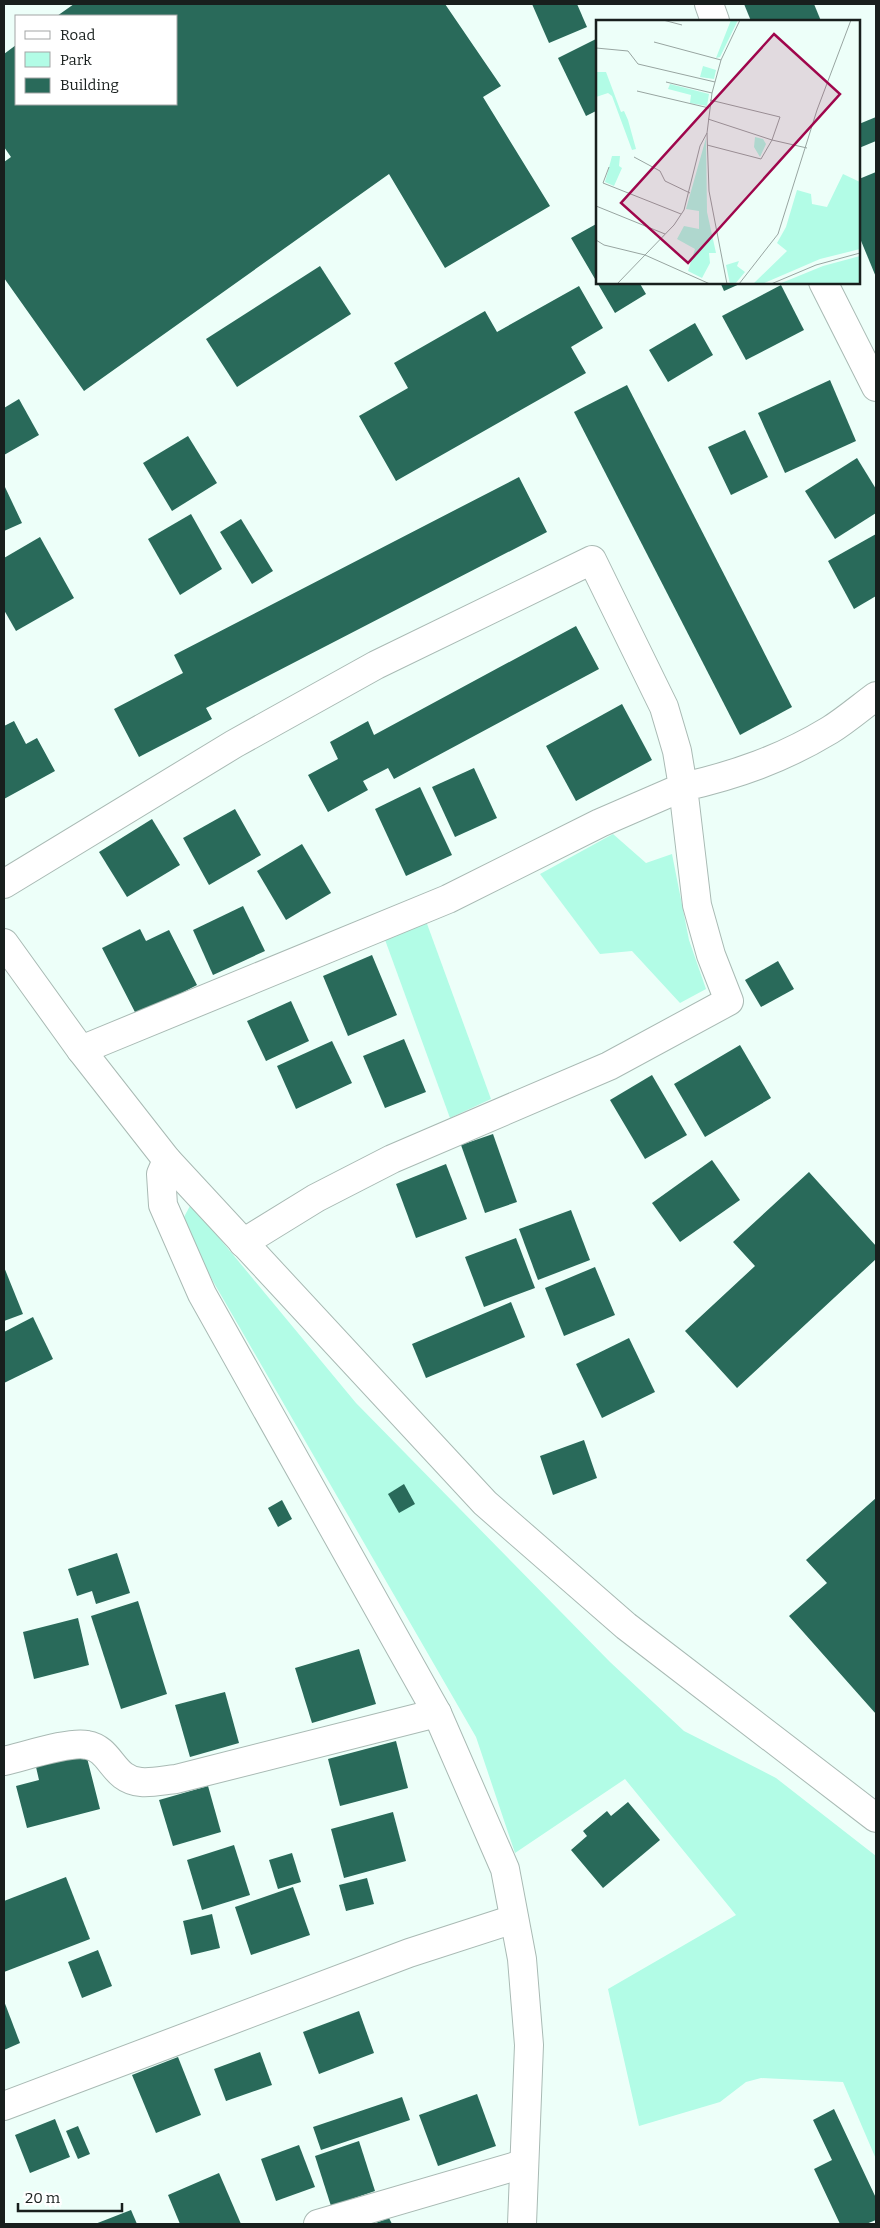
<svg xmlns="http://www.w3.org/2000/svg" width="880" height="2228" font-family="Bitter,serif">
  <rect width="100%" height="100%" fill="#edfff9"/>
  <g fill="#b2fce6">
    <polygon points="613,834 646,863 672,854 689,940 706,989 680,1003 632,951 600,954 540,874"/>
    <polygon points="426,921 491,1099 450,1118 384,937"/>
    <polygon points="191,1204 356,1403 610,1662 684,1731 776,1778 876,1856 876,2159 843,2082 761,2078 746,2082 720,2102 639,2126 608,1989 736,1915 625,1779 515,1853 476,1737 195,1250 184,1217"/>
  </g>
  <g fill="#296a5a">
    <polygon points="74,4 445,4 501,86 483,97 550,206 445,268 389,174 84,391 4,278 4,162 11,157 4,147 4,54 16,45 16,104 176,104 176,16 57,16"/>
    <polygon points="532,4 577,4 587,27 549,43"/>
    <polygon points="744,4 814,4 821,21 751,21"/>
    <polygon points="598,38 598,110 586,116 558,58"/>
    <polygon points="876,117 876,141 859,148 859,124"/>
    <polygon points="876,172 876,277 859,236 859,179"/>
    <polygon points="598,223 598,282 639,282 646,294 615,313 571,238"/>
    <polygon points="320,266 351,314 237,387 206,339"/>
    <polygon points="720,282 744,282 724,291"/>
    <polygon points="781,285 804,330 746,360 722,316"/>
    <polygon points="579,286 603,328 571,347 586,373 396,481 359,416 408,388 394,363 485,311 497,332"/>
    <polygon points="695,323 713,355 668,382 649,350"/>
    <polygon points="830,380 856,441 785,473 758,413"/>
    <polygon points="627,385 792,707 740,735 574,412"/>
    <polygon points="19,399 39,435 4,455 4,408"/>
    <polygon points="745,430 768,477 731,495 708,447"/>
    <polygon points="188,436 217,483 172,511 143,463"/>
    <polygon points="857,458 876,489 876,513 835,539 805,491"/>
    <polygon points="519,477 547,532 206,708 212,719 139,757 114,709 183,673 174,655"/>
    <polygon points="4,485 22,523 4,531"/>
    <polygon points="191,514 222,569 180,595 148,539"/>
    <polygon points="241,519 273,571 252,584 220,532"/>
    <polygon points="876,534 876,596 854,609 828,561"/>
    <polygon points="40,537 74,598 16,631 4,610 4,558"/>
    <polygon points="576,626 599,669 394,779 388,768 363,781 368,790 328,812 308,775 338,759 330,742 368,721 374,735"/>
    <polygon points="622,704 652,760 576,801 546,746"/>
    <polygon points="14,721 26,744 37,738 55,771 4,799 4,726"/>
    <polygon points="474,768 497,818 455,837 432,787"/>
    <polygon points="420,787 452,855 406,876 375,809"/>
    <polygon points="235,809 261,855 209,885 183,838"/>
    <polygon points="152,819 180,865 127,897 99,852"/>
    <polygon points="302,844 331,893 286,920 257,871"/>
    <polygon points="243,906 265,951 213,975 193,930"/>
    <polygon points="140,929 146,941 169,930 197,985 137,1016 102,948"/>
    <polygon points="372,955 397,1015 348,1036 323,976"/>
    <polygon points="778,961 794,989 761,1007 745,980"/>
    <polygon points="291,1001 309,1041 266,1061 247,1021"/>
    <polygon points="404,1039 426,1092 385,1108 363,1056"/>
    <polygon points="332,1041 352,1083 296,1109 277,1066"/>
    <polygon points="740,1045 771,1098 705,1137 674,1084"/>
    <polygon points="652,1075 687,1135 645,1159 610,1100"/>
    <polygon points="493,1134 517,1202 485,1213 461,1145"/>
    <polygon points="712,1160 740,1200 680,1242 652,1203"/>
    <polygon points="446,1164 467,1219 416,1238 396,1184"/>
    <polygon points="809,1172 876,1246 876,1259 737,1388 685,1331 755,1266 733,1242"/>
    <polygon points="571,1210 590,1260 538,1280 519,1229"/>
    <polygon points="516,1238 535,1288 484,1307 465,1257"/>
    <polygon points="4,1267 23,1314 4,1321"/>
    <polygon points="595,1267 615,1315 564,1336 545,1288"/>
    <polygon points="511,1302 525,1337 426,1378 412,1344"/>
    <polygon points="33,1317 53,1359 4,1383 4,1332"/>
    <polygon points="629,1338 655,1392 602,1418 576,1364"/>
    <polygon points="584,1440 597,1478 553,1495 540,1456"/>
    <polygon points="404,1484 415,1504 399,1513 388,1494"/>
    <polygon points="876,1498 876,1714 789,1616 827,1583 806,1560"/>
    <polygon points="282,1500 292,1519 278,1527 268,1508"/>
    <polygon points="117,1553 130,1593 96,1604 92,1591 77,1596 68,1569"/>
    <polygon points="138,1601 167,1694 121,1709 91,1616"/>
    <polygon points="78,1618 89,1665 34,1679 23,1632"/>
    <polygon points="359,1649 376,1704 312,1723 295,1668"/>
    <polygon points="225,1692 239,1743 190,1757 175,1705"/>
    <polygon points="396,1741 408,1788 340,1806 328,1759"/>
    <polygon points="86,1754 100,1809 27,1828 16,1786 39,1780 36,1767"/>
    <polygon points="208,1786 221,1832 173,1846 159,1800"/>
    <polygon points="628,1802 660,1840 603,1888 571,1850 587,1836 583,1831 607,1811 611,1816"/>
    <polygon points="393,1812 406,1861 344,1878 331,1829"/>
    <polygon points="234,1845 250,1895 202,1910 187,1860"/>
    <polygon points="292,1853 301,1882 278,1889 269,1860"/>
    <polygon points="66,1877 90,1939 4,1972 4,1901"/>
    <polygon points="367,1878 374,1904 346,1911 339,1885"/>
    <polygon points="293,1887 310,1935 251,1955 235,1907"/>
    <polygon points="212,1914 220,1948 191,1955 183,1921"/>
    <polygon points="98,1950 112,1986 82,1998 68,1962"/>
    <polygon points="4,2001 20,2043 4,2050"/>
    <polygon points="359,2011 374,2053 319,2074 303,2032"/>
    <polygon points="260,2052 272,2085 226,2101 214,2069"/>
    <polygon points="178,2057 201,2115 156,2133 132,2075"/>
    <polygon points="477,2094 496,2146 438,2166 419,2115"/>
    <polygon points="402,2097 410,2120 321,2150 313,2127"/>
    <polygon points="834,2109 876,2198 876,2220 866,2224 840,2224 814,2169 832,2160 813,2120"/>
    <polygon points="55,2119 70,2157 30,2173 15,2135"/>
    <polygon points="78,2126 90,2154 78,2159 66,2131"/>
    <polygon points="359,2141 375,2191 331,2206 315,2156"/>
    <polygon points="299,2145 315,2187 276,2201 261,2159"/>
    <polygon points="219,2173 241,2224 180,2224 168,2195"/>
    <polygon points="131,2210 137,2224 95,2224"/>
    <polygon points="389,2218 392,2224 373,2224"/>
  </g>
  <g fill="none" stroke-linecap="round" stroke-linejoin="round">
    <defs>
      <g id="minor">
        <polyline points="4,884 234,744 376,665 592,560 664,707 677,751 683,787 600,823 448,899 81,1050"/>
        <polyline points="4,943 81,1050 167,1160 485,1503 626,1626 876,1818"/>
        <polyline points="167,1160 161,1174 163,1205 202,1294 437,1713 505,1869 522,1959 529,2045 522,2224"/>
        <path d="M243,1243L316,1198L392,1159L609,1066L729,1001L711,955L697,905L683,787C736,775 782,759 830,730C846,720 861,707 876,696"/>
        <path d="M4,1761C23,1757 69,1741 87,1745C112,1749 112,1780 141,1782C152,1783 165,1780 176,1779L437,1713"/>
        <polyline points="4,2106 409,1953 514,1919"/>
        <polyline points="318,2224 523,2164"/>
      </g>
      <g id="tertiary">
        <polyline points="709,4 715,21"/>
        <polyline points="823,282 876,387"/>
      </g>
    </defs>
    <use href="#minor" stroke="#a9bab4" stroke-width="30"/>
    <use href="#tertiary" stroke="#a9bab4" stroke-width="30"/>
    <use href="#minor" stroke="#fff" stroke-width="28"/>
    <use href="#tertiary" stroke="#fff" stroke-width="28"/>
  </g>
  <g transform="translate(596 20)">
    <rect width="264" height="264" fill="#edfff9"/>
    <path d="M135,0H142L124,37L120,38ZM107,46L120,50L118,59L104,57ZM0,52H10L25,92L28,91L32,100L40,129L36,130L16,76L12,73L0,77ZM74,64L113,74L111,86L94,83L95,75L72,69ZM159,117L167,119L170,124L164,137L158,127ZM110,118L111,192L120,233H113L114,243L106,258L92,251L99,229L81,219L88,206L103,209V191L90,189ZM16,136H24L23,146L26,148L18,166L9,162ZM247,154L264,162V229L224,239L166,264H157L191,231L181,223L190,207L201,170L215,174L216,184L231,187ZM264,236V264H183L227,246ZM143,241L141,246L149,252L139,264H134L130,245Z" fill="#b2fce6"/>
    <path fill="none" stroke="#98a5a1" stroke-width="1" d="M67,0L86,5M58,22L125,40M0,28L32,31L42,44L119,62M70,62L116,73M41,71L113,88M112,99L176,120L184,97L114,80M111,125L165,139L176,120L211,128M38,137L64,151L69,161L94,173M13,147L7,163L85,194M0,186L69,214M0,220L8,225L49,235L114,264M21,264L78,205L88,190L104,126L111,113M131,264L113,171L111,113L116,73L125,40L144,0M143,264L182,214L221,90L255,0M175,264L220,245L264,233"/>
    <path fill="#9f064c" fill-opacity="0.15" stroke="#9f064c" stroke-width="2.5" d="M178,14L244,74L92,243L25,183Z"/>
    <rect width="264" height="264" fill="none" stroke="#181f1d" stroke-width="2.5"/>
  </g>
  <rect width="880" height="2228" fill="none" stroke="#181f1d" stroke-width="10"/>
  <rect x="15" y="15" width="162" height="90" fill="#ffffff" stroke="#a3a5a5"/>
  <rect x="25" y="31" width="25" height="8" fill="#ffffff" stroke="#a3a5a5"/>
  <text x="60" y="40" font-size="15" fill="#181f1d">Road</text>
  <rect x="25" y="52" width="25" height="15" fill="#b2fce6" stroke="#a3a5a5"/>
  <text x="60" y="65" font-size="15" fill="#181f1d">Park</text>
  <rect x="25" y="78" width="25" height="15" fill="#296a5a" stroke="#a3a5a5"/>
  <text x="60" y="90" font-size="15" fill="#181f1d">Building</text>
  <path d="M18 2203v8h104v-8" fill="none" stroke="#181f1d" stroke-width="2.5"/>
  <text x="25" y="2203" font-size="15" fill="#181f1d" stroke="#ffffff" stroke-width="4" paint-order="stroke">20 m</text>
</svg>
